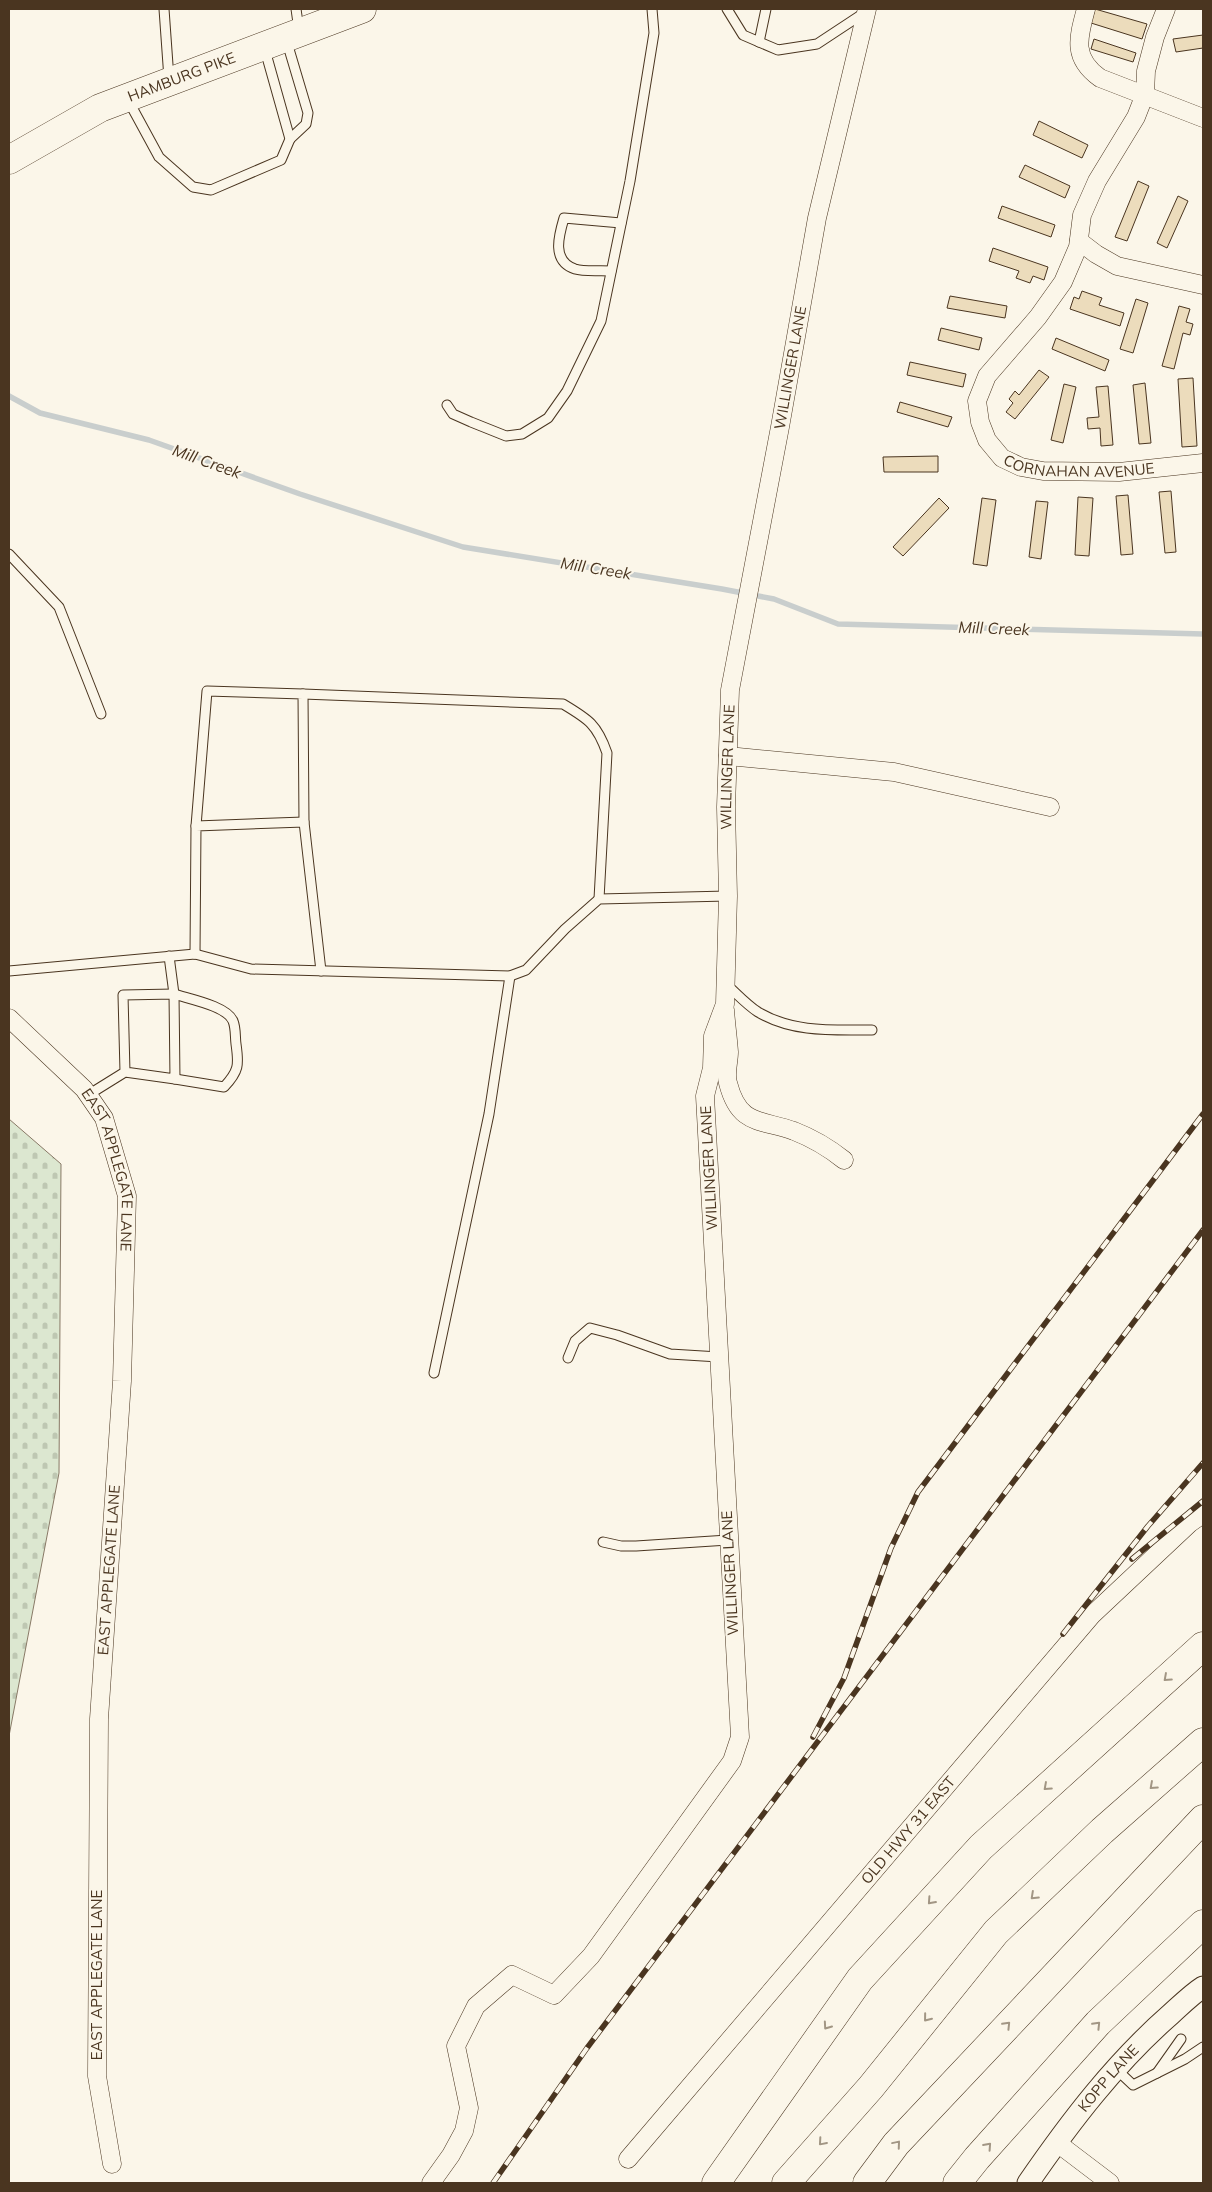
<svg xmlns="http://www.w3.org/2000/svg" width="1212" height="2192" font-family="Mulish,sans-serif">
  <defs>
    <pattern id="cemetery-stones" width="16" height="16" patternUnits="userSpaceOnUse" patternTransform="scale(1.25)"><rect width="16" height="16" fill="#dce7d0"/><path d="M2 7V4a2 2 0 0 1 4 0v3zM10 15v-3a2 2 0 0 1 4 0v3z" fill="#bec7b2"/></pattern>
  </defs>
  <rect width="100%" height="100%" fill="#fbf6e9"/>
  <polygon fill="url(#cemetery-stones)" stroke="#887966" points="9,1119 61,1164 59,1473 9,1736"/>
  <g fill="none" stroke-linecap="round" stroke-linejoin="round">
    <polyline stroke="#c9cecd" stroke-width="5.5" points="9,396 40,413 149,440 300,494 463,547 722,589 774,599 838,624 1203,634"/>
  </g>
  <g fill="#ecdcbc" stroke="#4a3520">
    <polygon points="1095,9 1147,24 1142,39 1091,23"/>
    <polygon points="1203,35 1203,48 1176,52 1173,39"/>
    <polygon points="1094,39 1136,53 1133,62 1091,49"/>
    <polygon points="1039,121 1088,145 1082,158 1033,135"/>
    <polygon points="1025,165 1070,186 1065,198 1019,177"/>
    <polygon points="1138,181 1149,186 1127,241 1115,237"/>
    <polygon points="1178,196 1188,201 1167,248 1157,243"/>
    <polygon points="1002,206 1055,225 1051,237 998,218"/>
    <polygon points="993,248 1048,267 1044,280 1033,276 1030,283 1016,278 1019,271 989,261"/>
    <polygon points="1082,291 1102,298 1099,305 1124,313 1120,326 1070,309 1074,297 1079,299"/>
    <polygon points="950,296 1007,306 1005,318 947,308"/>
    <polygon points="1136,299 1148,303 1133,353 1120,349"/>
    <polygon points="1179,306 1190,309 1186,322 1193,324 1190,335 1183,333 1174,369 1162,366"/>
    <polygon points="941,328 982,338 979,350 938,340"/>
    <polygon points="1056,338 1109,360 1105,371 1052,349"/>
    <polygon points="910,362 966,374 963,387 907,375"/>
    <polygon points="1039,370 1049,377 1015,419 1006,412 1013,403 1009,399 1015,391 1019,395"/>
    <polygon points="1193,378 1197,446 1182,447 1178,379"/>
    <polygon points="1145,383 1151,443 1139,444 1133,385"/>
    <polygon points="1064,384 1076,387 1063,443 1051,440"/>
    <polygon points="1108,386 1113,445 1101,446 1100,428 1088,429 1087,418 1099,417 1096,387"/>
    <polygon points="900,402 952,417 948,427 897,412"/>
    <polygon points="938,456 938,472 884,472 883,457"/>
    <polygon points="1171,491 1176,552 1165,553 1159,492"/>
    <polygon points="1128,495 1133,554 1121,555 1116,496"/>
    <polygon points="1078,497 1093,498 1089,556 1075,555"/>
    <polygon points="939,498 949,508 903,556 893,547"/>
    <polygon points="982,498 996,500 987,566 973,564"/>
    <polygon points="1036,501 1048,502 1041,559 1029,557"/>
  </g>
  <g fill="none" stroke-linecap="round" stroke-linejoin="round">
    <defs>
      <g id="service">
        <polyline points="164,9 169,79"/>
        <polyline points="296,9 299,30"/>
        <polyline points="727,9 743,35 778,50 817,44 864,13"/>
        <polyline points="286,39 308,113 306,124 290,139"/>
        <polyline points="759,42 766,9"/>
        <polyline points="128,100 159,157 193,187 211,190 281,160 290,139 265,50"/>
        <path d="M611,271C600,270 585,272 575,269C551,261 559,235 564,218L621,223"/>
        <polyline points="447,405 453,414 471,422 506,436 522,434 548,418 567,391 601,321 630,181 654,33 652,9"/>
        <polyline points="9,554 59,607 101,714"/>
        <path d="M303,694L563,704C588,719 597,724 607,753L599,899"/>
        <polyline points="196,826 207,691 303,694 304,822"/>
        <polyline points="195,954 196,826 304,822 321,971"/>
        <path d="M169,956L174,994C189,999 227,1006 233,1021C236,1028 235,1037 236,1044C239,1065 239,1071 224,1087L175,1079"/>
        <polyline points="9,971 195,954 251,969 510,976 526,970 565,929 599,899 728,896"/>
        <path d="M726,984C736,993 747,1005 758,1012C793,1033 833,1030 872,1030"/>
        <polyline points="88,1095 125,1072 123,995 174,994 175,1079 125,1072"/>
        <polyline points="568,1358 575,1341 590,1328 617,1335 670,1354 719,1357"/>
        <polyline points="434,1373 489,1114 510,976"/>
        <polyline points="603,1542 621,1546 636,1546 728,1540"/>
        <polyline points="1115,2068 1133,2085 1185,2059 1203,2047"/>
        <polyline points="1157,2073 1181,2039"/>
      </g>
      <g id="minor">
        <path d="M1086,9C1078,38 1072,58 1100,78L1203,118"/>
        <path id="s1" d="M1166,9L1155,37L1146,71L1145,94L1136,117L1097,181L1082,215L1078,247L1063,282L1038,317L987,376L977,401L980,422L987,440L1002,458L1021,467L1043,471L1119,472L1203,463"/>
        <polyline points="1079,241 1096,254 1117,266 1203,285"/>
        <polyline points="728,756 894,772 1050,807"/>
        <path d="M725,1010C726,1024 728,1038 729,1052C729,1062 725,1073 728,1083C739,1126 760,1119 794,1131C812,1138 829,1148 844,1160"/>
        <path id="s2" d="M9,1018L84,1089L104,1118L127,1196L122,1381L99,1719L97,2076L112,2164"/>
        <polyline points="1056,2142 1110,2183"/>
        <path id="s3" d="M628,2159L1092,1615L1190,1523L1203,1514"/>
        <path id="s4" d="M431,2183L451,2155L464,2131L469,2108L456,2046L476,2006L512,1975L554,1995L591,1956L732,1761L740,1737L705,1096L712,1068L713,1036L725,1004L728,896L726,807L730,690L780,427L817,218L867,9"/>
      </g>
      <g id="tertiary">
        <path id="s5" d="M1028,2183C1070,2122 1115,2063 1171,2014C1181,2005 1192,1994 1203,1987"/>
      </g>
      <g id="primary">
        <path id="s6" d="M9,160L100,108L362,9"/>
        <polyline points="716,2183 860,1979 981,1847 1203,1646"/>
        <polyline points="957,2183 977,2158 1098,2023 1203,1924"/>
      </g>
      <g id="motorway">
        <polyline points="786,2183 871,2087 996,1932 1102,1831 1203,1742"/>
        <polyline points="867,2183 896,2144 1203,1819"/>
      </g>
    </defs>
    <use href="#service" stroke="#4a3520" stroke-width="11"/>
    <use href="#minor" stroke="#4a3520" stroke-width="19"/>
    <use href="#tertiary" stroke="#4a3520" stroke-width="23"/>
    <use href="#primary" stroke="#4a3520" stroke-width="29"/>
    <use href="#motorway" stroke="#4a3520" stroke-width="29"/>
    <use href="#service" stroke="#fbf6e9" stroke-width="9"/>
    <use href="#minor" stroke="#fbf6e9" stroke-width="18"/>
    <use href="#tertiary" stroke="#fbf6e9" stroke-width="21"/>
    <use href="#primary" stroke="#fbf6e9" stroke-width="28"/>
    <use href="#motorway" stroke="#fbf6e9" stroke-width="28"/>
    <defs>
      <g id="rail">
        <polyline points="1132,1559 1203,1501"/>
        <polyline points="1063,1634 1148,1526 1203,1463"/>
        <polyline points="813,1737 844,1678 891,1548 918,1492 1203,1114"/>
        <polyline points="493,2183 587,2048 1203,1230"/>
      </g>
    </defs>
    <use href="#rail" stroke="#4a3520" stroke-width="5.5"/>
    <use href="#rail" stroke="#fbf6e9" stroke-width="4" stroke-dasharray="11" stroke-linecap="butt"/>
  </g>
  <defs><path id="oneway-chevron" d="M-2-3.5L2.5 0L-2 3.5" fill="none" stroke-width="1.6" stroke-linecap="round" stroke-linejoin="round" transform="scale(1.25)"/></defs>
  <g stroke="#a29684">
    <use href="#oneway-chevron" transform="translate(1167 1678) rotate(138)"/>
    <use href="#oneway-chevron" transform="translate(1153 1786) rotate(138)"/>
    <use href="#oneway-chevron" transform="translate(1047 1787) rotate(138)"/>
    <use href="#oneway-chevron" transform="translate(1034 1896) rotate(137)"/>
    <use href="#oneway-chevron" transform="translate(931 1901) rotate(132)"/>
    <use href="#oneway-chevron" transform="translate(927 2018) rotate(129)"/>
    <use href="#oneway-chevron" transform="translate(1007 2025) rotate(-46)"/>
    <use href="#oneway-chevron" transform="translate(1097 2025) rotate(-46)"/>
    <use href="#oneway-chevron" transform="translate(827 2026) rotate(125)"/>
    <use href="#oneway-chevron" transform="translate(822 2142) rotate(131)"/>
    <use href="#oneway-chevron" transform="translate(897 2144) rotate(-50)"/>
    <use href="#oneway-chevron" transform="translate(988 2146) rotate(-48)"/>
  </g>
  <g text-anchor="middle" stroke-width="4" stroke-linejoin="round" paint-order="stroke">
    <g font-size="15" fill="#4a3520" stroke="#fbf6e9">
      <text dy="5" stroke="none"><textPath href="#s6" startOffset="192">HAMBURG PIKE</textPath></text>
      <text dy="5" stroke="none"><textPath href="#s4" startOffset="1986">WILLINGER LANE</textPath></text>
      <text dy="5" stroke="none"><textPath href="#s1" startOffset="586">CORNAHAN AVENUE</textPath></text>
      <text dy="5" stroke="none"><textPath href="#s4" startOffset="1581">WILLINGER LANE</textPath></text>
      <text transform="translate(709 1168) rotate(-93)" y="5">WILLINGER LANE</text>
      <text dy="5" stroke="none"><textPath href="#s2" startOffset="190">EAST APPLEGATE LANE</textPath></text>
      <text transform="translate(109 1570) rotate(-86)" y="5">EAST APPLEGATE LANE</text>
      <text transform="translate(730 1573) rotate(-93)" y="5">WILLINGER LANE</text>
      <text dy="5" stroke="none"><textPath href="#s3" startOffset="432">OLD HWY 31 EAST</textPath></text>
      <text transform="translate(97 1975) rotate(-90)" y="5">EAST APPLEGATE LANE</text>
      <text dy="5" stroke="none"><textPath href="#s5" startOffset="132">KOPP LANE</textPath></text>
    </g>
    <g font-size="16" font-style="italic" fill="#4a3520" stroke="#fbf6e9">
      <text transform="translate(207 461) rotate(20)" y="6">Mill Creek</text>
      <text transform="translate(596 568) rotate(9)" y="6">Mill Creek</text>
      <text transform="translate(994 628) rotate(2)" y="6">Mill Creek</text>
    </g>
  </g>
  <rect width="1212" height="2192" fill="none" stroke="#4a3520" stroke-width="20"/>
</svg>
